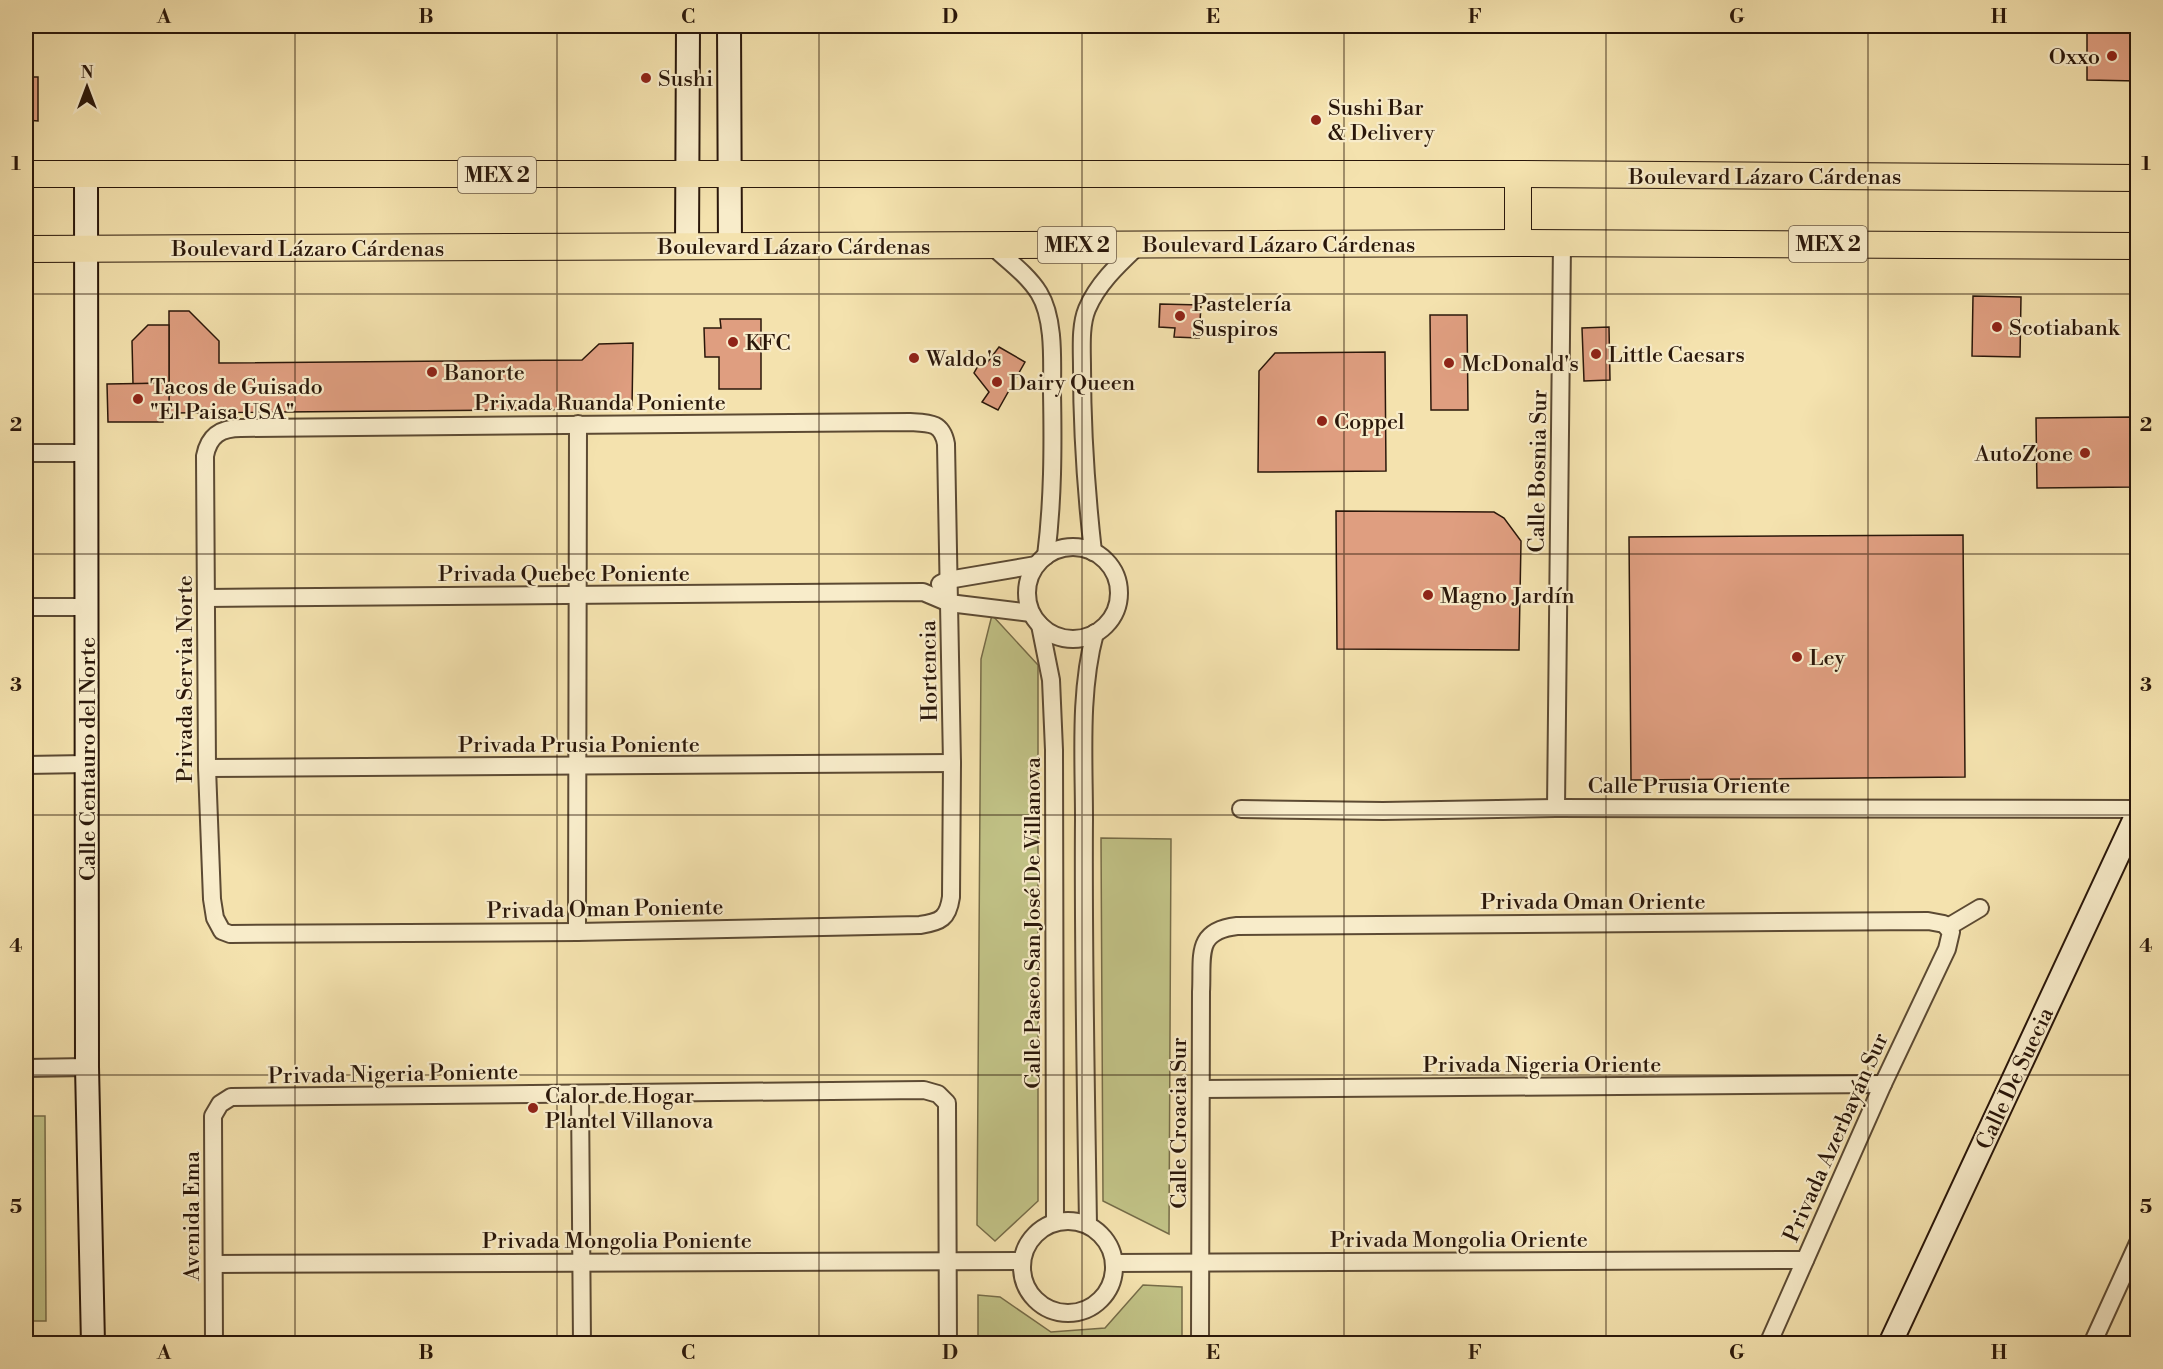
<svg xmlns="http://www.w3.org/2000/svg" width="2163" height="1369" font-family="'Libre Bodoni',serif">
  <rect width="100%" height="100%" fill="#f4e2ae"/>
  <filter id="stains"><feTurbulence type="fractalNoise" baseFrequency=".00333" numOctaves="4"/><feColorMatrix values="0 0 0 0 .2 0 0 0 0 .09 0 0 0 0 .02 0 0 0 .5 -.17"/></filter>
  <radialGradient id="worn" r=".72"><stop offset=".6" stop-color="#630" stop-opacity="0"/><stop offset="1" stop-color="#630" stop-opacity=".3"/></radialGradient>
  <g fill="#c1c286" stroke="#766c48" stroke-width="1.5">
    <polygon points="992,615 1038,665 1038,1201 995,1241 977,1225 981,659"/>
    <polygon points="1101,838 1171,839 1169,1234 1103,1201"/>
    <polygon points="26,1116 45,1116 46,1321 26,1321"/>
    <polygon points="1143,1285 1182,1287 1182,1343 978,1343 978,1295 1000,1297 1051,1332 1105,1328"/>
  </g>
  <g fill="#df9e80" stroke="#2a170a" stroke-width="1.5">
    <polygon points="2101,27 2138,28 2138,81 2087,80 2087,31 2100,31"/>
    <polygon points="26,77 38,77 38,121 26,120"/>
    <polygon points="1973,296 2021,297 2020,357 1972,356"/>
    <polygon points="1160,304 1201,305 1199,338 1174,337 1175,328 1159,327"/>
    <polygon points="169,311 189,311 219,341 219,363 582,360 599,344 633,343 632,409 169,413"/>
    <polygon points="1430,315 1467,315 1468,410 1431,410"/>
    <polygon points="720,319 761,319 761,389 719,389 719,357 705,357 704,328 721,328"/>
    <polygon points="148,325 169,325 169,383 133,384 132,341"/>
    <polygon points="1609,327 1610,380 1584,381 1582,328"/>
    <polygon points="999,347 1025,362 998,410 982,402 989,392 974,373 982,359 987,363"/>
    <polygon points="1385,352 1386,471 1258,472 1259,371 1275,353"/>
    <polygon points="169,383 169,413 172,413 172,417 163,417 163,422 108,422 107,384"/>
    <polygon points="2132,417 2134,487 2037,488 2036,418"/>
    <polygon points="1336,511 1494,512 1504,518 1521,541 1519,650 1337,649"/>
    <polygon points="1963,535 1965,777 1631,780 1629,537"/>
  </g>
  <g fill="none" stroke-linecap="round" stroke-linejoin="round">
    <defs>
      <g id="street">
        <path d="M991,245C1007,260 1027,274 1039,293C1055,319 1052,363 1052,392C1053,447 1053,501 1046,556"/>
        <path d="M910,422C929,423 942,422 946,444L952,763L951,897C948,918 941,922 920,925L577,932L230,934L222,931L215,918L212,899L207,768L205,456C209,435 221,428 241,428Z"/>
        <polyline points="26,453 86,453"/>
        <circle cx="1073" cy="593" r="46"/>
        <path d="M1093,552C1086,490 1082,429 1082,368C1082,349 1080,326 1087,309C1098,283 1119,264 1139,245"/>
        <polyline points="940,584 948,580 1036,565"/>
        <polyline points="206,598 923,592 949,603 1031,613"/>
        <polyline points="26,607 86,607"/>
        <polyline points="1040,625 1051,680 1054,750 1055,1222"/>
        <polyline points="26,765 86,764"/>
        <polyline points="207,768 952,763"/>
        <polyline points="1556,808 1562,243"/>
        <polyline points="1241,809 1383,811 1556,808 2138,809"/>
        <polyline points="1948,927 1980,908"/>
        <polyline points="577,932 578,424"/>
        <polyline points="26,1068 87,1067"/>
        <polyline points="1201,1089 1883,1084"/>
        <polyline points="580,1094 582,1344"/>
        <circle cx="1068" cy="1267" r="46"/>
        <path d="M1088,1225C1086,1090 1083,954 1084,819C1084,758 1079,692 1095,633"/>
        <polyline points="1114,1263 1805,1260"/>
        <polyline points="214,1264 1021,1261"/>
        <polyline points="214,1344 213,1116 220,1104 231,1097 924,1090 938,1094 947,1103 948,1344"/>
        <path d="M1200,1344L1201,992C1203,956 1194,931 1237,926L1928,921L1944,924L1951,932L1947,949L1883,1084L1768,1344"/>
        <polyline points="2092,1344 2138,1243"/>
      </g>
      <g id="secondary">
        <polyline points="729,26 730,247"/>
        <polyline points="86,175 87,1067 93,1344"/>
        <polyline points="687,247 688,26"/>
        <polyline points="1890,1344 2138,812"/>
      </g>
      <g id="primary">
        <polyline points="26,174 1518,174 2138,178"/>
        <polyline points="1518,174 1518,243"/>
        <polyline points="26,249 1518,243 2138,246"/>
      </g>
    </defs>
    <use href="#street" stroke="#5c4a33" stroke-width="20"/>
    <use href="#secondary" stroke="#2a170a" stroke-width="26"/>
    <use href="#primary" stroke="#2a170a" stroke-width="28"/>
    <use href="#street" stroke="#f8ecca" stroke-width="16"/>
    <use href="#secondary" stroke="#f8ecca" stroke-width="22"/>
    <use href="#primary" stroke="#f4e2ae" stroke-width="26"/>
  </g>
  <path fill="none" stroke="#2a170a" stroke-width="1.5" stroke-opacity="0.55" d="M295,26V1344M557,26V1344M819,26V1344M1082,26V1344M1344,26V1344M1606,26V1344M1868,26V1344M26,294H2138M26,554H2138M26,815H2138M26,1075H2138"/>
  <g fill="#8f2418" stroke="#f8ecca" stroke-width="2">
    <circle cx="2112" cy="56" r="6"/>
    <circle cx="646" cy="78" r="6"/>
    <circle cx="1316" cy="120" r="6"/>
    <circle cx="1180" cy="316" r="6"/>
    <circle cx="1997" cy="327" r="6"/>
    <circle cx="733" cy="342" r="6"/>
    <circle cx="1596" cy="354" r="6"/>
    <circle cx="914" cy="358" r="6"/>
    <circle cx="1449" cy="363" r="6"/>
    <circle cx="432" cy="372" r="6"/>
    <circle cx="997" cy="382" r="6"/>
    <circle cx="138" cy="399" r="6"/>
    <circle cx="1322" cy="421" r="6"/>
    <circle cx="2085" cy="453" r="6"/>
    <circle cx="1428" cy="595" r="6"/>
    <circle cx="1797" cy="657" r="6"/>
    <circle cx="533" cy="1108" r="6"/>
  </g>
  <g text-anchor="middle" stroke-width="4.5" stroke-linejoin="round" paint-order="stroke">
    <g fill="#f8ecca" stroke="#685744" stroke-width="1.5">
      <rect x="458" y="157" width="78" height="36" rx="4.5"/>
      <rect x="1789" y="226" width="78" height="36" rx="4.5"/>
      <rect x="1038" y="227" width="78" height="36" rx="4.5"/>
    </g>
    <g font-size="21" font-weight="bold" fill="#2a170a">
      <text x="497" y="182">MEX 2</text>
      <text x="1828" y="251">MEX 2</text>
      <text x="1077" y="252">MEX 2</text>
    </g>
    <g font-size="22" fill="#2a170a" stroke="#f8ecca" text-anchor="start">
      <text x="2100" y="64" text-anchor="end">Oxxo</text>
      <text x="658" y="86">Sushi</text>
      <text x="1328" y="115">Sushi Bar<tspan x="1328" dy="25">&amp; Delivery</tspan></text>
      <text x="1192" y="311">Pastelería<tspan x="1192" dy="25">Suspiros</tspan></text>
      <text x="2009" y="335">Scotiabank</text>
      <text x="745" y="350">KFC</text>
      <text x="1608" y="362">Little Caesars</text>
      <text x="926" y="366">Waldo's</text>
      <text x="1461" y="371">McDonald's</text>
      <text x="444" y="380">Banorte</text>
      <text x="1009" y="390">Dairy Queen</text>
      <text x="150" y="394">Tacos de Guisado<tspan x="150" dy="25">"El Paisa USA"</tspan></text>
      <text x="1334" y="429">Coppel</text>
      <text x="2073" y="461" text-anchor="end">AutoZone</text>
      <text x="1440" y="603">Magno Jardín</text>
      <text x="1809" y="665">Ley</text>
      <text x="545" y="1103">Calor de Hogar<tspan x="545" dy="25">Plantel Villanova</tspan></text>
    </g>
    <g font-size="22" fill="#2a170a" stroke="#f8ecca">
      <text x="1765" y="184">Boulevard Lázaro Cárdenas</text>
      <text x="1279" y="252">Boulevard Lázaro Cárdenas</text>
      <text x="794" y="254">Boulevard Lázaro Cárdenas</text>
      <text x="308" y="256">Boulevard Lázaro Cárdenas</text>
      <text x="600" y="410">Privada Ruanda Poniente</text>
      <text transform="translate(1537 471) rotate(-89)" y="8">Calle Bosnia Sur</text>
      <text x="564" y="581">Privada Quebec Poniente</text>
      <text transform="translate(928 671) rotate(-91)" y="8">Hortencia</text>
      <text transform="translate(184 679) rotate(-90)" y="8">Privada Servia Norte</text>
      <text x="579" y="752">Privada Prusia Poniente</text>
      <text transform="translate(87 759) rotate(-90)" y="8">Calle Centauro del Norte</text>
      <text x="1689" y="793">Calle Prusia Oriente</text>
      <text x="1593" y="909">Privada Oman Oriente</text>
      <text transform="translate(605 908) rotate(-1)" y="8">Privada Oman Poniente</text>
      <text transform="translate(1032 923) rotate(-90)" y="8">Calle Paseo San José De Villanova</text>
      <text x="1542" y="1072">Privada Nigeria Oriente</text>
      <text transform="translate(393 1073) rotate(-1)" y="8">Privada Nigeria Poniente</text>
      <text transform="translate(2014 1078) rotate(-65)" y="8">Calle De Suecia</text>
      <text transform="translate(1178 1123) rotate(-90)" y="8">Calle Croacia Sur</text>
      <text transform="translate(1835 1137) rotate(-66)" y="8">Privada Azerbayán Sur</text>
      <text transform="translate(191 1216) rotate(-90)" y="8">Avenida Ema</text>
      <text x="1459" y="1247">Privada Mongolia Oriente</text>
      <text x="617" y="1248">Privada Mongolia Poniente</text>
    </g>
  </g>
  <rect width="2163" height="1369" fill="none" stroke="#f4e2ae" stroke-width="66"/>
  <g transform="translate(87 87)" stroke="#f8ecca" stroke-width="4.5" paint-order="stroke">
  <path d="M0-4.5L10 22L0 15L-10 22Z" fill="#2a170a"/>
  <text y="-9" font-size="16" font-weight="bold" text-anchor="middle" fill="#2a170a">N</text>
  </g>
  <rect x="33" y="33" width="2097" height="1303" fill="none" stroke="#2a170a" stroke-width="2"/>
  <g font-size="20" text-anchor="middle" font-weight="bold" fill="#2a170a">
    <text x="164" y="23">A</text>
    <text x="426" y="23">B</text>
    <text x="688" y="23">C</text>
    <text x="950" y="23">D</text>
    <text x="1213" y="23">E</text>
    <text x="1475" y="23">F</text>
    <text x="1737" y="23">G</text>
    <text x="1999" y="23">H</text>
    <text x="16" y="170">1</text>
    <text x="2146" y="170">1</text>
    <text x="16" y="431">2</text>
    <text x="2146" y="431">2</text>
    <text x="16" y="691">3</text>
    <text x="2146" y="691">3</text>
    <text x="16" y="952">4</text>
    <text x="2146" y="952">4</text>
    <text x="16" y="1213">5</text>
    <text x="2146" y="1213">5</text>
    <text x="164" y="1359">A</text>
    <text x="426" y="1359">B</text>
    <text x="688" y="1359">C</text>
    <text x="950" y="1359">D</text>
    <text x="1213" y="1359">E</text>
    <text x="1475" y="1359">F</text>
    <text x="1737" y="1359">G</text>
    <text x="1999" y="1359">H</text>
  </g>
  <rect width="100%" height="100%" filter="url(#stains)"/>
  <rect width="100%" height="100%" fill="url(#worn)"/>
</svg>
